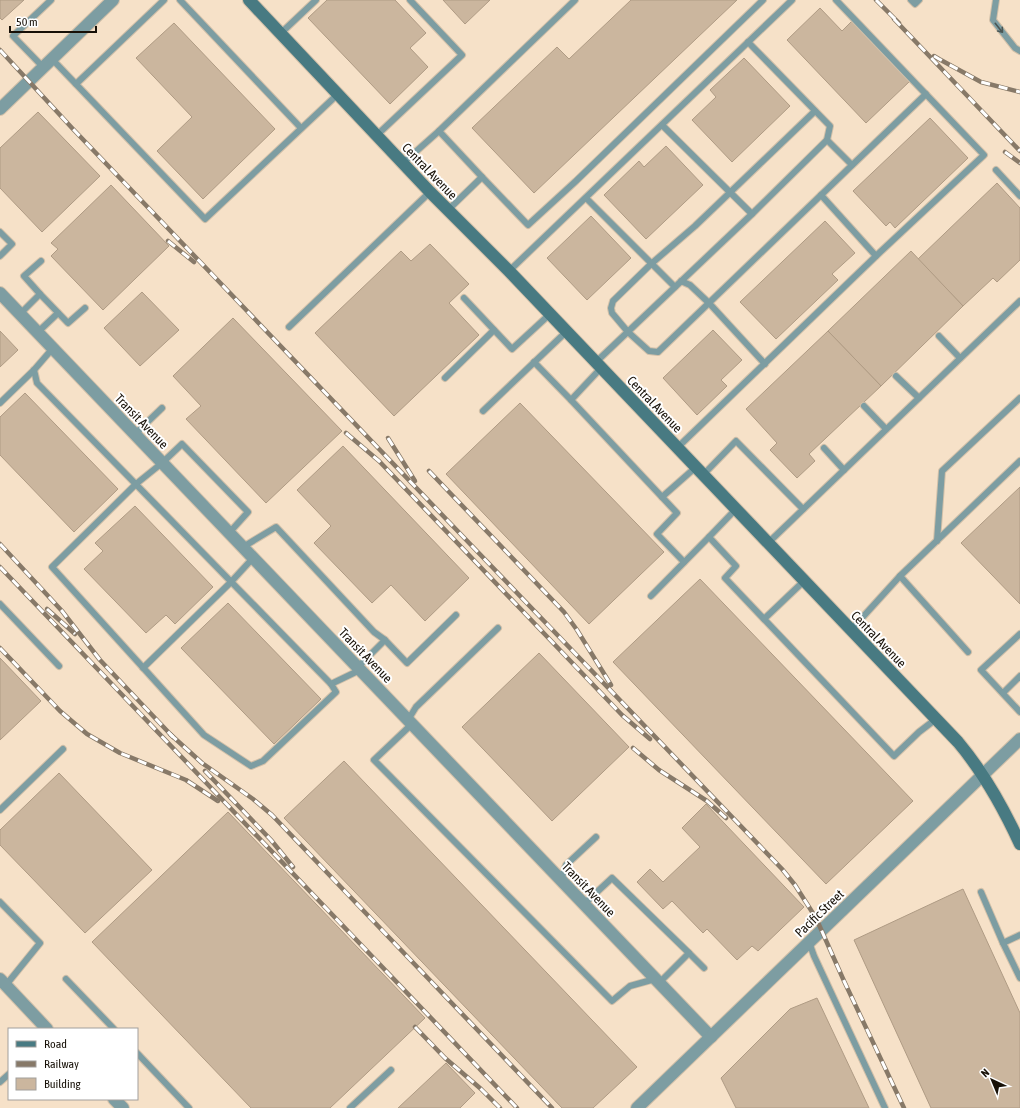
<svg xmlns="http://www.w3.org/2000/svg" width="1020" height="1108" font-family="'Asap Condensed',sans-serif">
  <rect width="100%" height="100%" fill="#f6e1c8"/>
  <g fill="#cbb69e" stroke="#af9b84">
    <polygon points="0,0 24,0 2,20 0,18"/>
    <polygon points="327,0 395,0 426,33 410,48 428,67 390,104 308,18"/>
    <polygon points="443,0 490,0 465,24"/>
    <polygon points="631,0 737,0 534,193 472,128 557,47 569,59"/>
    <polygon points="820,8 842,31 852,21 910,81 866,123 787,40"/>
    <polygon points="174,23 275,129 203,199 157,151 192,117 136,58"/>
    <polygon points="744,58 790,106 732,162 692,120 716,97 710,90"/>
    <polygon points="38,112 100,176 42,232 0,188 0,148"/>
    <polygon points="930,118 968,158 895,228 890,222 886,226 853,191"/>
    <polygon points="666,146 703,185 646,239 604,195 639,161 644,167"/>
    <polygon points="997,183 1020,208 1020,260 997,282 993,278 963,306 918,259"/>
    <polygon points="111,185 169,246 103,310 51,256 58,249 51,243"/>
    <polygon points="591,216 631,258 587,300 547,258"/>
    <polygon points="825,221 855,253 832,274 838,280 776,339 740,302"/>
    <polygon points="430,244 469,284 449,303 479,335 394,416 315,333 401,251 411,261"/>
    <polygon points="911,251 963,306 881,386 828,331"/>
    <polygon points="142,292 179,330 140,366 104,328"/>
    <polygon points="233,318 342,431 266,503 186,419 201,406 173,376"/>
    <polygon points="713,330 742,360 721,380 727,386 697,415 663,378"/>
    <polygon points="0,331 18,350 0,367"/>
    <polygon points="828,331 881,386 809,454 815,461 797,478 770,450 777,443 746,409"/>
    <polygon points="25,393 118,489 74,532 0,455 0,417"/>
    <polygon points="520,403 664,552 589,624 446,474"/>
    <polygon points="343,446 469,578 425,621 391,585 372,603 314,543 331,526 297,490"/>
    <polygon points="1020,487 1020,604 961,543"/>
    <polygon points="135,506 213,587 175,624 166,615 146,633 84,569 103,551 95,543"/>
    <polygon points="700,579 913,801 826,884 613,662"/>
    <polygon points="228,603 321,699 274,744 181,648"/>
    <polygon points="539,653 629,747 552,821 462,727"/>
    <polygon points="0,658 41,701 0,740"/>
    <polygon points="344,761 637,1067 593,1108 562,1108 284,818"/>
    <polygon points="59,773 152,870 85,933 0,845 0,830"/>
    <polygon points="706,804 804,907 758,951 752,946 737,960 707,929 703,933 672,901 663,909 637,882 650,869 663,882 700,847 682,828"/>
    <polygon points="228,812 425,1018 330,1108 251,1108 92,942"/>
    <polygon points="963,889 1020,1013 1020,1108 931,1108 854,940"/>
    <polygon points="817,998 869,1108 736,1108 721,1078 790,1009"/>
    <polygon points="446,1063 475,1093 460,1108 398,1108"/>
  </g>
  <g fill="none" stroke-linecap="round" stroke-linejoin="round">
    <defs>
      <g id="lane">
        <polyline points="180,0 301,128"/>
        <polyline points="911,0 915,4 919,0"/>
        <polyline points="996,0 993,20 1015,48 1020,51"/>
        <polyline points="281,33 316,0"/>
        <polyline points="51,58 205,219 338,94"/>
        <polyline points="43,67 13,36 51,0"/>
        <polyline points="76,84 164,0"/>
        <polyline points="815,111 695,226 651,264 613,301 611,308 612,313 628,332 649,351 658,352 926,94"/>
        <polyline points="662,125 752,214"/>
        <polyline points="377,135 462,55 410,0"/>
        <polyline points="827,140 852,165"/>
        <polyline points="403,163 439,131"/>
        <polyline points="996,170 1020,196"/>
        <polyline points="482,177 439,131 575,0"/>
        <polyline points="821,195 876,256"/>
        <polyline points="586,198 675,287"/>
        <polyline points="448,210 482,177 528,225 576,181 763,0"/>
        <polyline points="0,232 12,244 0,256"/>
        <polyline points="509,271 792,0"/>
        <polyline points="681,281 690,285 709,303 765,364"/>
        <polyline points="40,294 68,323 85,308"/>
        <polyline points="464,298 512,349 550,314"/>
        <polyline points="20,314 40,294 24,276 41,261"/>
        <polyline points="289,327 430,192"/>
        <polyline points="38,332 58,313"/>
        <polyline points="939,336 960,358"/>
        <polyline points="534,362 571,400"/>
        <polyline points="596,362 752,214 827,140 830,126 748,42"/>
        <polyline points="601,368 571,400 677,513 657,534 684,562"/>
        <polyline points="34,370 37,383 331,684 360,670"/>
        <polyline points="896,376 919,398"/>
        <polyline points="445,378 494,330"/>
        <polyline points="0,403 34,370 53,348"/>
        <polyline points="864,406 886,429"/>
        <polyline points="483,411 566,332"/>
        <polyline points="135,434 162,408"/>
        <polyline points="677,448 876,256 984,155 836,0"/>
        <polyline points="824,448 844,470"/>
        <polyline points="703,475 736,441 803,509"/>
        <polyline points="662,497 696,467"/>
        <polyline points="736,509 709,537 736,566 725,578 894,756 919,732 936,719"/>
        <polyline points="229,533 248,512 182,444 162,463 136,484 52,567 204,735 251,766 263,761 336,692 331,684"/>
        <polyline points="937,541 942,471 1020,398"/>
        <polyline points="768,543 1020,301"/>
        <polyline points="243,547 276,527 374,632 385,640 407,663 456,615"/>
        <polyline points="900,576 1020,461"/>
        <polyline points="651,596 709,537"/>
        <polyline points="0,604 59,666"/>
        <polyline points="764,619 804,581"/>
        <polyline points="851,630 900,576 968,652"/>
        <polyline points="1020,634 981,670 1020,712"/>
        <polyline points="358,667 385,640"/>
        <polyline points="143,668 231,582 253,558"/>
        <polyline points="1003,693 1020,676"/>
        <polyline points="408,720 416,707 498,628"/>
        <polyline points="412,724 374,760 612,1001 630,986 655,979"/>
        <polyline points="0,810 63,749"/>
        <polyline points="561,880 566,865 596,837"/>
        <polyline points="981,892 1003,943 1020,935"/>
        <polyline points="0,902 40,943 6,985"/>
        <polyline points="584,904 612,878 689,953"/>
        <polyline points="809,942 814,956 885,1108"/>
        <polyline points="1003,943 1020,978"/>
        <polyline points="66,979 114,1029"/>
        <polyline points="659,983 689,953 704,968"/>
        <polyline points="137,1053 189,1108"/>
        <polyline points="0,1082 9,1074"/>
        <polyline points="350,1108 391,1070"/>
      </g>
      <g id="street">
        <polyline points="0,109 113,0"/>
        <polyline points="0,293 711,1037"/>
        <polyline points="0,979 47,1029"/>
        <polyline points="114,1099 123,1108"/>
        <polyline points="637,1108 1020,739"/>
      </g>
      <path id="secondary" d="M249,0L430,192L509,271L958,742C984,773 1003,807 1020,844"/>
    </defs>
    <use href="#lane" stroke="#d2c0a9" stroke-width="8"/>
    <use href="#street" stroke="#d2c0a9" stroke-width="14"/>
    <use href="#secondary" stroke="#d2c0a9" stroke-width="14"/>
    <use href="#lane" stroke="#7d9da2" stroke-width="6"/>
    <use href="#street" stroke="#7d9da2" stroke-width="12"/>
    <use href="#secondary" stroke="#487a82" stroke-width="12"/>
    <defs>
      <g id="rail">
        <polyline points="876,0 899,23"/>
        <polyline points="894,19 1020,151"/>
        <polyline points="0,50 72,128 448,521 782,869 795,885 816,918 844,981 904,1108"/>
        <polyline points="934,56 939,59 981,82 1020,92"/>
        <polyline points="1005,152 1020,163"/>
        <polyline points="168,241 194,262"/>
        <polyline points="346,433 379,461 622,715 650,739"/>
        <polyline points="388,438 415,481"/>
        <polyline points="429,471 564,612 577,630 611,685"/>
        <polyline points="0,544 62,611 100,660 173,737"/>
        <polyline points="0,567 517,1108"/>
        <polyline points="47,609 75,634"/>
        <polyline points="0,648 60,711 87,734 120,753 186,780 218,801"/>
        <polyline points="170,734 202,763 253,799 272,815 552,1108"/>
        <polyline points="633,748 659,770 707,801 726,818"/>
        <polyline points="205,771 271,840 293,867"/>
        <polyline points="415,1027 445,1058 481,1089 500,1108"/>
      </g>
    </defs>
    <use href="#rail" stroke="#877968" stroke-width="4.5"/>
    <use href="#rail" stroke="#fff" stroke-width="3" stroke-dasharray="9" stroke-linecap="butt"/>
  </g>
  <defs><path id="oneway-shaft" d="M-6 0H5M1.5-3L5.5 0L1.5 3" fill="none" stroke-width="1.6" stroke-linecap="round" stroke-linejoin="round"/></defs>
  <use stroke="#4a5654" href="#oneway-shaft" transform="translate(999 28) rotate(51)"/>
  <g text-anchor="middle" stroke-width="4" stroke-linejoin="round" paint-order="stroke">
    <g font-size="13" fill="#171007" stroke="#fff">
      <text transform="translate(430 171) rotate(46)" y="5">Central Avenue</text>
      <text transform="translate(655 404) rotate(46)" y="5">Central Avenue</text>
      <text transform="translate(142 421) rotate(46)" y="5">Transit Avenue</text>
      <text transform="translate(879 639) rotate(46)" y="5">Central Avenue</text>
      <text transform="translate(366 655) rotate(46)" y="5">Transit Avenue</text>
      <text transform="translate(589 889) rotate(46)" y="5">Transit Avenue</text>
      <text transform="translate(819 913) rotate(-44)" y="5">Pacific Street</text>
    </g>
  </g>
  <rect x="8" y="1028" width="130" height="72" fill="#ffffff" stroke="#a29f9c"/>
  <rect x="16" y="1041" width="20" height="6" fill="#487a82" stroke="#a29f9c"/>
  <text x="44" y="1048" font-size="12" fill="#171007">Road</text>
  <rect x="16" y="1061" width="20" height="6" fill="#877968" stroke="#a29f9c"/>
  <text x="44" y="1068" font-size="12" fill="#171007">Railway</text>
  <rect x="16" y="1078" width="20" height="12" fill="#cbb69e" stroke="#a29f9c"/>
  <text x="44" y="1088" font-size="12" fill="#171007">Building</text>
  <g transform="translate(992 1080) rotate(316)" stroke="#ffffff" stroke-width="3" paint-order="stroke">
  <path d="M0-3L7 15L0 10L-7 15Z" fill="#171007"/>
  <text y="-6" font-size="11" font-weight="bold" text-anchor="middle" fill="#171007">N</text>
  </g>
  <path d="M10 26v6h86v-6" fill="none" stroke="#171007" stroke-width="2"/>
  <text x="16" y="26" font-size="12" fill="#171007" stroke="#ffffff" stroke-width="3" paint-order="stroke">50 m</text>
</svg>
